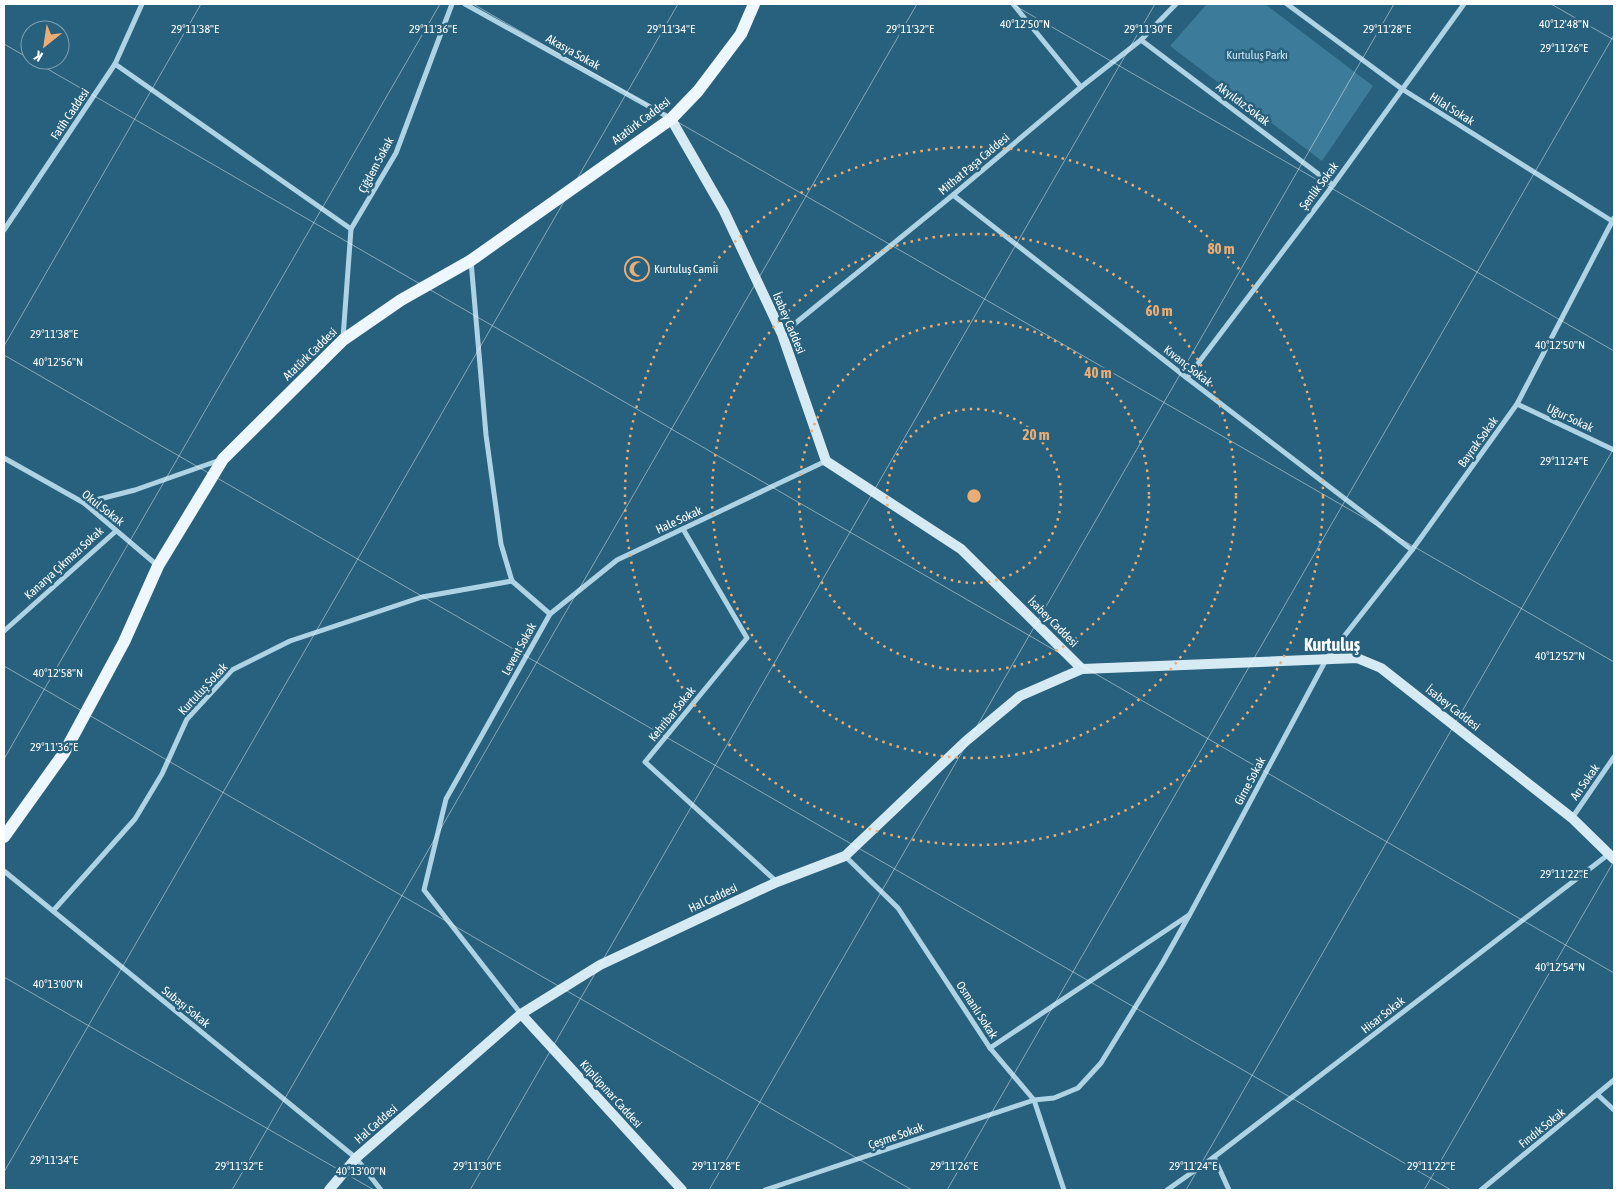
<svg xmlns="http://www.w3.org/2000/svg" width="1618" height="1194" font-family="'Asap Condensed',sans-serif">
  <rect width="100%" height="100%" fill="#28617d"/>
  <polygon fill="#3c7c9a" points="1207,4 1265,4 1373,86 1322,161 1170,46"/>
  <g fill="none" stroke-linecap="round" stroke-linejoin="round">
    <g stroke="#aed3e4" stroke-width="5">
      <polyline points="465,4 670,118"/>
      <polyline points="1013,4 1081,87"/>
      <polyline points="1287,4 1402,89 1612,221"/>
      <polyline points="1141,40 1333,185"/>
      <polyline points="115,64 351,229"/>
      <polyline points="953,195 1187,378 1412,550"/>
      <polyline points="4,230 115,64 142,4"/>
      <polyline points="471,261 486,435 501,544 512,581 550,614 446,799 424,890 521,1014"/>
      <polyline points="782,334 953,195 1081,87 1141,40 1176,4"/>
      <polyline points="343,338 351,229 396,153 452,4"/>
      <polyline points="1187,378 1333,185 1464,4"/>
      <polyline points="1517,404 1614,450"/>
      <polyline points="4,458 84,503 158,566"/>
      <polyline points="84,503 135,490 220,460"/>
      <polyline points="683,529 747,638 645,762 777,882"/>
      <polyline points="550,614 617,560 826,461"/>
      <polyline points="4,631 116,531"/>
      <polyline points="1572,818 1614,757"/>
      <polyline points="845,856 898,908 990,1048 1034,1100 1064,1190"/>
      <polyline points="4,871 356,1158 381,1190"/>
      <polyline points="53,911 135,819 162,774 187,719 232,670 290,641 422,597 512,581"/>
      <polyline points="990,1048 1189,915"/>
      <polyline points="1598,1095 1614,1110"/>
      <polyline points="1214,1157 1229,1190"/>
      <polyline points="765,1190 1034,1100 1054,1098 1078,1088 1101,1063 1163,962 1190,914 1327,658 1412,550 1517,404 1614,218"/>
      <polyline points="1167,1190 1214,1157 1609,854"/>
      <polyline points="1481,1190 1614,1080"/>
    </g>
    <g stroke="#d6eaf4" stroke-width="10">
      <polyline points="671,119 724,211 782,334 826,461 961,549 1082,669 1357,658 1381,668 1572,818 1614,859"/>
      <polyline points="521,1014 682,1190"/>
      <polyline points="329,1190 356,1158 521,1014 600,965 777,882 845,856 966,741 1020,696 1082,669"/>
    </g>
    <polyline stroke="#edf7fd" stroke-width="12" points="4,837 64,753 124,642 158,566 223,459 343,340 401,300 470,261 671,119 698,91 741,34 754,4"/>
  </g>
  <path fill="none" stroke="#fff" stroke-width="1" stroke-opacity="0.45" d="M473,4L1614,662M1012,4L1614,351M1551,4L1614,40M4,44L30,59M32,60L1614,973M4,346L201,4M4,355L1451,1190M4,666L912,1190M4,759L440,4M4,977L374,1190M4,1172L678,4M232,1190L917,4M470,1190L1155,4M709,1190L1394,4M947,1190L1614,35M1186,1190L1614,448M1424,1190L1614,861"/>
  <g fill="none" stroke="#ebad74" stroke-width="2.5" stroke-dasharray="2.5 5">
    <circle cx="974" cy="496" r="87"/>
    <circle cx="974" cy="496" r="175"/>
    <circle cx="974" cy="496" r="262"/>
    <circle cx="974" cy="496" r="349"/>
  </g>
  <defs>
    <symbol id="mosque-ring" viewBox="-11 -11 22 22"><circle r="9.5" fill="#28617d" stroke="#ebad74" stroke-width="1.5"/><path d="M3.5-4.9A6 6 0 1 0 3.5 4.9A5 5 0 1 1 3.5-4.9Z" fill="#ebad74"/></symbol>
  </defs>
  <g fill-rule="evenodd">
    <use href="#mosque-ring" x="623" y="255" width="28" height="28"/>
  </g>
  <g text-anchor="middle" stroke-width="5" stroke-linejoin="round" paint-order="stroke">
    <g font-size="12" fill="#fff" stroke="#28617d">
      <text transform="translate(573 52) rotate(29)" y="4">Akasya Sokak</text>
      <text transform="translate(1243 104) rotate(37)" y="4">Akyıldız Sokak</text>
      <text transform="translate(1452 109) rotate(32)" y="4">Hilal Sokak</text>
      <text transform="translate(70 114) rotate(-56)" y="4">Fatih Caddesi</text>
      <text transform="translate(641 121) rotate(-37)" y="4">Atatürk Caddesi</text>
      <text transform="translate(974 164) rotate(-40)" y="4">Mithat Paşa Caddesi</text>
      <text transform="translate(376 165) rotate(-62)" y="4">Çiğdem Sokak</text>
      <text transform="translate(1319 186) rotate(-53)" y="4">Şenlik Sokak</text>
      <text transform="translate(789 323) rotate(67)" y="4">İsabey Caddesi</text>
      <text transform="translate(310 354) rotate(-44)" y="4">Atatürk Caddesi</text>
      <text transform="translate(1188 366) rotate(38)" y="4">Kıvanç Sokak</text>
      <text transform="translate(1570 418) rotate(25)" y="4">Uğur Sokak</text>
      <text transform="translate(1478 442) rotate(-54)" y="4">Bayrak Sokak</text>
      <text transform="translate(103 508) rotate(38)" y="4">Okul Sokak</text>
      <text transform="translate(679 520) rotate(-25)" y="4">Hale Sokak</text>
      <text transform="translate(64 563) rotate(-42)" y="4">Kanarya Çıkmazı Sokak</text>
      <text transform="translate(1053 622) rotate(45)" y="4">İsabey Caddesi</text>
      <text transform="translate(519 649) rotate(-61)" y="4">Levent Sokak</text>
      <text transform="translate(203 689) rotate(-47)" y="4">Kurtuluş Sokak</text>
      <text transform="translate(1453 708) rotate(38)" y="4">İsabey Caddesi</text>
      <text transform="translate(672 714) rotate(-51)" y="4">Kehribar Sokak</text>
      <text transform="translate(1250 781) rotate(-62)" y="4">Girne Sokak</text>
      <text transform="translate(1585 782) rotate(-55)" y="4">Arı Sokak</text>
      <text transform="translate(713 898) rotate(-25)" y="4">Hal Caddesi</text>
      <text transform="translate(186 1007) rotate(39)" y="4">Subaşı Sokak</text>
      <text transform="translate(977 1010) rotate(57)" y="4">Osmanlı Sokak</text>
      <text transform="translate(1383 1015) rotate(-38)" y="4">Hisar Sokak</text>
      <text transform="translate(611 1094) rotate(48)" y="4">Küplüpınar Caddesi</text>
      <text transform="translate(376 1124) rotate(-41)" y="4">Hal Caddesi</text>
      <text transform="translate(1542 1128) rotate(-39)" y="4">Fındık Sokak</text>
      <text transform="translate(896 1136) rotate(-19)" y="4">Çeşme Sokak</text>
    </g>
    <g font-size="12" fill="#d0e8f4" stroke="#28617d">
      <text x="1257" y="59">Kurtuluş Parkı</text>
    </g>
    <g font-size="12" fill="#fff" stroke="#28617d" text-anchor="start">
      <text x="654" y="273">Kurtuluş Camii</text>
    </g>
    <g font-size="18" font-weight="bold" fill="#fff" stroke="#28617d">
      <text x="1332" y="651">Kurtuluş</text>
    </g>
  </g>
  <g font-size="12" text-anchor="middle" fill="#fff" stroke="#28617d" stroke-width="5" stroke-linejoin="round" paint-order="stroke">
    <text x="1025" y="28">40°12'50"N</text>
    <text x="1564" y="28">40°12'48"N</text>
    <text x="195" y="33">29°11'38"E</text>
    <text x="433" y="33">29°11'36"E</text>
    <text x="671" y="33">29°11'34"E</text>
    <text x="910" y="33">29°11'32"E</text>
    <text x="1387" y="33">29°11'28"E</text>
    <text x="1148" y="33">29°11'30"E</text>
    <text x="1564" y="52">29°11'26"E</text>
    <text x="54" y="338">29°11'38"E</text>
    <text x="1560" y="349">40°12'50"N</text>
    <text x="58" y="366">40°12'56"N</text>
    <text x="1564" y="465">29°11'24"E</text>
    <text x="1560" y="660">40°12'52"N</text>
    <text x="58" y="677">40°12'58"N</text>
    <text x="54" y="751">29°11'36"E</text>
    <text x="1564" y="878">29°11'22"E</text>
    <text x="1560" y="971">40°12'54"N</text>
    <text x="58" y="988">40°13'00"N</text>
    <text x="54" y="1164">29°11'34"E</text>
    <text x="239" y="1170">29°11'32"E</text>
    <text x="477" y="1170">29°11'30"E</text>
    <text x="716" y="1170">29°11'28"E</text>
    <text x="954" y="1170">29°11'26"E</text>
    <text x="1193" y="1170">29°11'24"E</text>
    <text x="1431" y="1170">29°11'22"E</text>
    <text x="361" y="1175">40°13'00"N</text>
  </g>
  <circle cx="974" cy="496" r="8" fill="#ebad74" stroke="#28617d" stroke-width="2.5"/>
  <g font-size="15" text-anchor="middle" font-weight="bold" fill="#ebad74" stroke="#28617d" stroke-width="5" stroke-linejoin="round" paint-order="stroke">
    <text x="1221" y="254">80 m</text>
    <text x="1159" y="316">60 m</text>
    <text x="1098" y="378">40 m</text>
    <text x="1036" y="440">20 m</text>
  </g>
  <rect width="1618" height="1194" fill="none" stroke="#ffffff" stroke-width="10"/>
  <g transform="translate(45 45) rotate(210)"><circle r="24" fill="#28617d" stroke="#7ea0b1"/>
  <path d="M0-4L9 19L0 12L-9 19Z" fill="#ebad74"/>
  <text y="-8" font-size="14" font-weight="bold" text-anchor="middle" fill="#ffffff">K</text>
  </g>
</svg>
